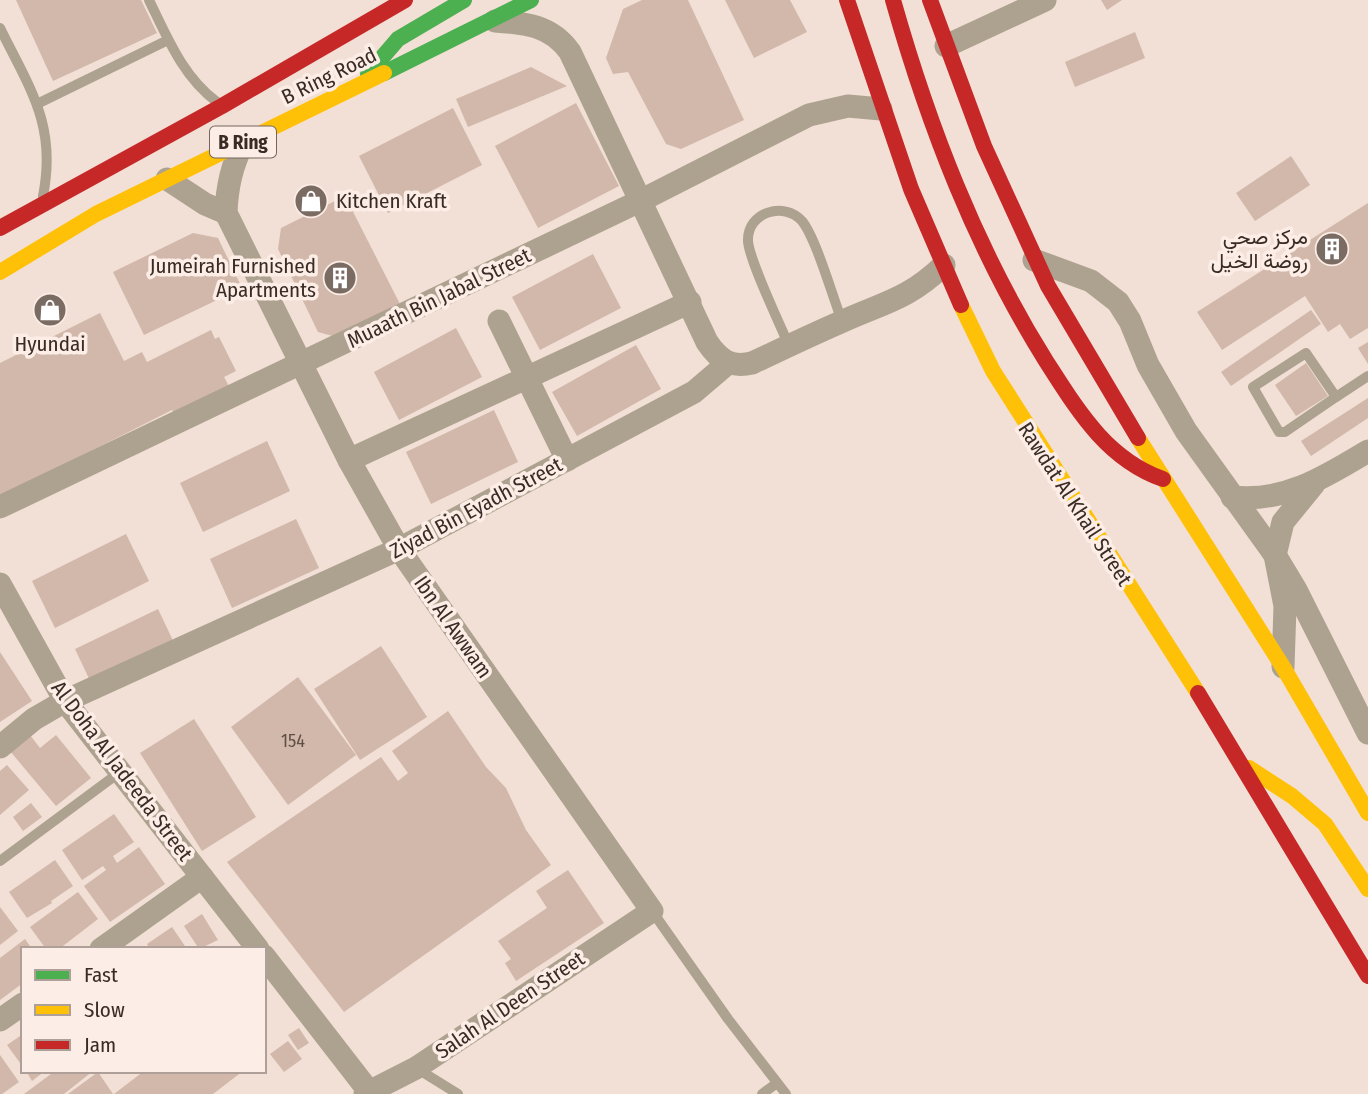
<svg xmlns="http://www.w3.org/2000/svg" width="1368" height="1094" font-family="'Fira Sans Condensed',Vazirmatn,sans-serif">
  <rect width="100%" height="100%" fill="#f2dfd6"/>
  <g fill="#d1b8aa">
    <polygon points="16,0 141,0 157,33 53,81"/>
    <polygon points="642,0 688,0 744,120 681,149 666,144 628,72 613,74 606,58 623,9"/>
    <polygon points="725,0 790,0 807,32 754,58"/>
    <polygon points="1101,0 1122,0 1107,10"/>
    <polygon points="1135,32 1145,58 1075,87 1065,62"/>
    <polygon points="531,67 567,86 468,127 456,99"/>
    <polygon points="576,103 619,186 538,228 495,146"/>
    <polygon points="453,108 482,165 388,213 359,156"/>
    <polygon points="1291,156 1310,185 1255,221 1236,193"/>
    <polygon points="345,196 402,308 340,338 318,332 278,249 281,228"/>
    <polygon points="1368,203 1368,328 1350,339 1340,324 1328,332 1305,296 1222,350 1197,312"/>
    <polygon points="193,233 218,238 242,288 144,335 113,272"/>
    <polygon points="593,254 621,308 540,350 512,297"/>
    <polygon points="1311,310 1321,324 1231,386 1221,372"/>
    <polygon points="100,313 124,361 142,352 147,362 211,330 215,339 219,337 236,371 224,377 231,390 176,418 172,410 0,497 0,363"/>
    <polygon points="456,328 482,377 399,420 374,372"/>
    <polygon points="1368,342 1368,364 1358,348"/>
    <polygon points="636,345 661,389 577,436 552,392"/>
    <polygon points="1306,363 1328,396 1296,416 1275,385"/>
    <polygon points="1368,398 1368,418 1311,456 1301,441"/>
    <polygon points="494,410 518,462 431,504 406,452"/>
    <polygon points="267,441 290,491 203,532 180,483"/>
    <polygon points="296,519 319,568 232,608 210,559"/>
    <polygon points="126,534 149,581 55,628 32,581"/>
    <polygon points="158,609 176,647 93,687 75,649"/>
    <polygon points="381,646 427,717 360,760 314,689"/>
    <polygon points="0,652 32,701 0,722"/>
    <polygon points="298,677 356,755 288,805 231,727"/>
    <polygon points="448,711 486,767 506,788 526,830 551,865 344,1012 227,862 381,757 398,781 408,773 392,751"/>
    <polygon points="194,719 256,817 202,851 140,753"/>
    <polygon points="30,735 40,748 56,735 91,778 56,806 10,751"/>
    <polygon points="7,765 29,790 0,815 0,771"/>
    <polygon points="31,803 42,817 23,831 13,817"/>
    <polygon points="114,814 134,842 113,856 117,863 139,847 165,884 110,922 84,886 106,870 103,866 82,880 62,850"/>
    <polygon points="55,860 73,886 51,901 52,903 27,918 9,892"/>
    <polygon points="568,870 604,923 516,981 505,963 511,959 498,941 547,908 536,891"/>
    <polygon points="78,892 98,919 59,949 46,949 30,927"/>
    <polygon points="0,907 18,931 0,945"/>
    <polygon points="202,914 218,940 199,949 184,926"/>
    <polygon points="172,927 187,949 150,949 147,944"/>
    <polygon points="25,939 32,949 23,949 23,983 0,1000 0,958"/>
    <polygon points="299,1028 309,1043 298,1050 288,1035"/>
    <polygon points="23,1034 23,1067 7,1045"/>
    <polygon points="288,1041 302,1059 284,1072 270,1054"/>
    <polygon points="0,1055 19,1082 2,1094 0,1094"/>
    <polygon points="26,1071 45,1071 32,1081"/>
    <polygon points="55,1071 93,1071 64,1094 24,1094"/>
    <polygon points="144,1071 243,1071 213,1094 114,1094"/>
    <polygon points="98,1072 113,1094 68,1094"/>
  </g>
  <g fill="none" stroke-linecap="round" stroke-linejoin="round">
    <g stroke="#ada28f" stroke-width="10">
      <path d="M149,0C167,37 183,77 217,102"/>
      <path d="M0,28C30,89 57,125 43,196"/>
      <polyline points="37,104 168,40"/>
      <path d="M789,346C780,324 749,260 748,241C747,212 784,201 802,221C816,238 833,298 842,321"/>
      <polygon points="1306,353 1336,397 1285,432 1279,432 1253,387"/>
      <polyline points="1336,397 1368,376"/>
      <polyline points="0,861 120,772"/>
      <polyline points="652,911 728,1019 786,1094"/>
      <polyline points="416,1068 458,1094"/>
      <polyline points="762,1094 777,1083"/>
    </g>
    <g stroke="#ada28f" stroke-width="23">
      <path d="M495,21C525,23 551,25 570,52L707,342C719,360 731,368 752,363C782,349 811,335 841,322C885,302 907,300 944,265"/>
      <polyline points="946,46 1045,0"/>
      <path d="M244,141C232,165 227,186 226,213L349,460L399,549L652,911L416,1068L365,1094"/>
      <polyline points="167,179 205,204 226,213"/>
      <polyline points="1034,260 1091,281 1118,302 1130,321 1148,365 1186,431 1275,555 1296,590 1368,733"/>
      <polyline points="499,321 567,460"/>
      <polyline points="349,460 690,302"/>
      <path d="M1232,497C1284,503 1325,477 1368,451"/>
      <polyline points="0,507 642,200 809,115 848,106 881,109"/>
      <polyline points="0,584 65,701 258,949"/>
      <polyline points="1283,667 1285,606 1275,555 1283,522 1314,484"/>
      <polyline points="0,747 34,719 65,701 399,549 694,392 728,363"/>
      <polyline points="101,949 202,877"/>
      <polyline points="264,956 371,1094"/>
      <polyline points="0,1020 23,1004"/>
    </g>
    <g stroke="#4caf50" stroke-width="16">
      <polyline points="384,73 531,0"/>
      <polyline points="368,74 398,39 464,0"/>
    </g>
    <g stroke="#ffc107" stroke-width="16">
      <polyline points="0,272 96,214 384,73"/>
      <polyline points="961,305 993,371 1198,693"/>
      <polyline points="1138,438 1283,667 1368,813"/>
      <polyline points="1249,768 1292,796 1325,824 1368,889"/>
    </g>
    <g stroke="#c62828" stroke-width="16">
      <polyline points="847,0 911,189 961,305"/>
      <path d="M893,0C929,127 976,249 1046,361C1077,409 1106,459 1163,479"/>
      <polyline points="930,0 984,146 1048,286 1138,438"/>
      <polyline points="0,228 222,106 405,0"/>
      <polyline points="1198,693 1368,976"/>
    </g>
  </g>
  <defs>
    <symbol id="shop-disc" viewBox="-11 -11 22 22"><circle r="9.5" fill="#7a6b63" stroke="#fcede6"/><path d="M-5-2.5h2.3a2.7 3.5 0 0 1 5.4 0H5L5.5 6h-11ZM-1.5-2.5h3a1.5 2.3 0 0 0-3 0Z" fill="#fff"/></symbol>
    <symbol id="building-disc" viewBox="-11 -11 22 22"><circle r="9.5" fill="#7a6b63" stroke="#fcede6"/><path d="M-4-6H4V6H1V3H-1V6H-4ZM-2.5-4.3h1.7v1.8h-1.7ZM.8-4.3h1.7v1.8H.8ZM-2.5-1h1.7V.8h-1.7ZM.8-1h1.7V.8H.8Z" fill="#fff"/></symbol>
  </defs>
  <g fill-rule="evenodd">
    <use href="#shop-disc" x="292" y="182" width="38" height="38"/>
    <use href="#building-disc" x="1313" y="230" width="38" height="38"/>
    <use href="#building-disc" x="321" y="259" width="38" height="38"/>
    <use href="#shop-disc" x="31" y="291" width="38" height="38"/>
  </g>
  <g text-anchor="middle" stroke-width="7" stroke-linejoin="round" paint-order="stroke">
    <g font-size="18" fill="#5f4f46">
      <text x="293" y="747">154</text>
    </g>
    <rect fill="#fcede6" stroke="#74665f" stroke-width="2" x="210" y="126.5" width="66" height="31" rx="5"/>
    <g font-size="19" font-weight="bold" fill="#392c25">
      <text x="243" y="149">B Ring</text>
    </g>
    <g font-size="21" fill="#392c25" stroke="#fcede6">
      <text transform="translate(329 76) rotate(-26)" y="7">B Ring Road</text>
      <text transform="translate(439 298) rotate(-26)" y="7">Muaath Bin Jabal Street</text>
      <text transform="translate(1075 504) rotate(57)" y="7">Rawdat Al Khail Street</text>
      <text transform="translate(476 508) rotate(-28)" y="7">Ziyad Bin Eyadh Street</text>
      <text transform="translate(453 627) rotate(55)" y="7">Ibn Al Awwam</text>
      <text transform="translate(122 771) rotate(53)" y="7">Al Doha Al Jadeeda Street</text>
      <text transform="translate(510 1005) rotate(-34)" y="7">Salah Al Deen Street</text>
    </g>
    <g font-size="21" fill="#392c25" stroke="#fcede6" text-anchor="end">
      <text x="336" y="208" text-anchor="start">Kitchen Kraft</text>
      <text x="1308" y="244">مركز صحي<tspan x="1308" dy="24">روضة الخيل</tspan></text>
      <text x="316" y="273">Jumeirah Furnished<tspan x="316" dy="24">Apartments</tspan></text>
      <text x="50" y="351" text-anchor="middle">Hyundai</text>
    </g>
  </g>
  <rect x="21" y="947" width="245" height="126" fill="#fcede6" stroke="#aea099" stroke-width="2"/>
  <rect x="35" y="970" width="35" height="10" fill="#4caf50" stroke="#aea099" stroke-width="2"/>
  <text x="84" y="982" font-size="21" fill="#392c25">Fast</text>
  <rect x="35" y="1005" width="35" height="10" fill="#ffc107" stroke="#aea099" stroke-width="2"/>
  <text x="84" y="1017" font-size="21" fill="#392c25">Slow</text>
  <rect x="35" y="1040" width="35" height="10" fill="#c62828" stroke="#aea099" stroke-width="2"/>
  <text x="84" y="1052" font-size="21" fill="#392c25">Jam</text>
</svg>
